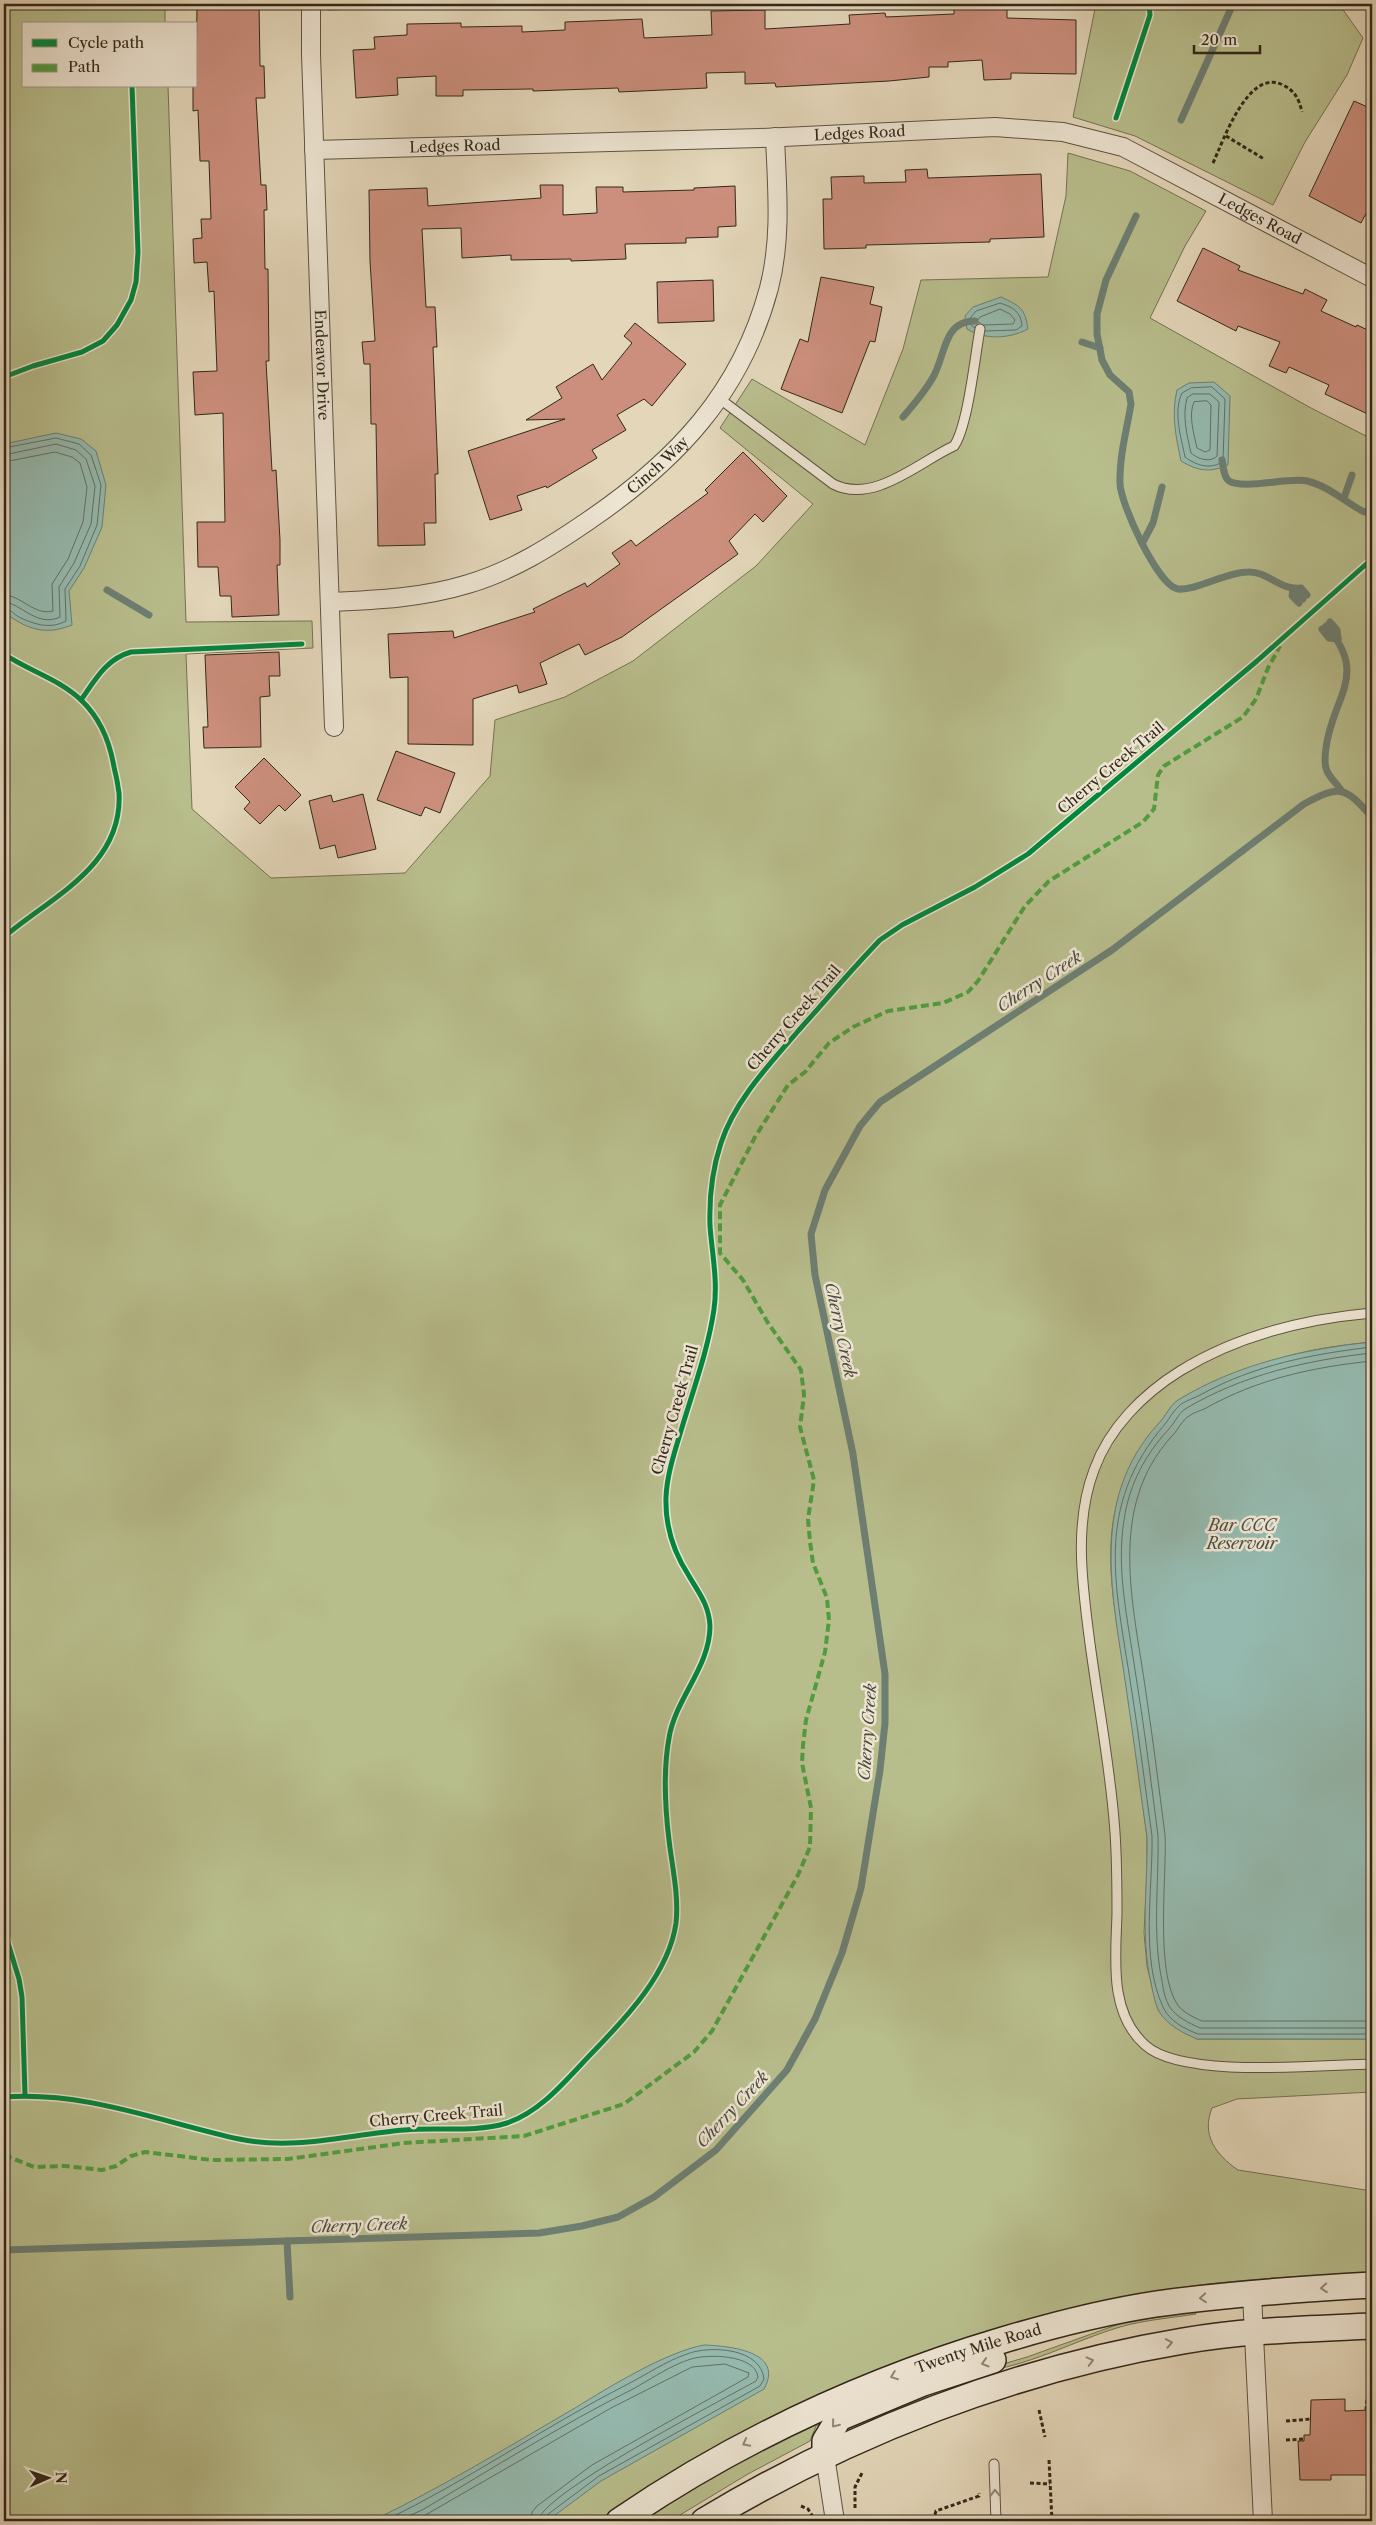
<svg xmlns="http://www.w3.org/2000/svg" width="1376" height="2525" font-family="'Libre Caslon Text',serif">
  <rect width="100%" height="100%" fill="#e3d6b9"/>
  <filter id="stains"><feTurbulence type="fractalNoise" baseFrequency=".004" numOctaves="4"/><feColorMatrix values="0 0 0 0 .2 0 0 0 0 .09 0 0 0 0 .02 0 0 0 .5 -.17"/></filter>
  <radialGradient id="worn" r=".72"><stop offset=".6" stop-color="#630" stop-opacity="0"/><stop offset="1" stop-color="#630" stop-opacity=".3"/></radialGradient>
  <g fill="#b8bd8c" stroke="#757253">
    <path d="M4,4H165V24H24V86H168L186,622L312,621L313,648L186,654L192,809L271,878L405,873L490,776L495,720L565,697L633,661L756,566L813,504L720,428L752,379L865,445L903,349L921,280L1048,277L1066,196L1068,153L1130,171L1206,211L1185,246L1150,318L1311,408L1372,439V1342C1308,1348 1264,1359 1205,1388C1196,1392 1182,1396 1175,1403C1170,1408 1166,1415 1161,1421C1089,1506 1111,1582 1126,1683C1134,1734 1140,1785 1147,1837V1872L1144,1933L1147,1966L1158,2010L1197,2039H1372V2092L1237,2099L1212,2108C1201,2135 1216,2155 1238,2170L1372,2191V2272C1305,2276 1237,2279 1170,2289C963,2322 769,2401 598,2521H5Z"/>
    <polygon points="328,4 505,4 328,10"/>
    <polygon points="1096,4 1339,4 1363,38 1347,75 1305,142 1273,205 1135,136 1073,117"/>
    <path d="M1195,2311L1196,2314C1171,2318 1144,2320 1120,2327C1073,2341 1026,2368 976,2372L1027,2357L1122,2323Z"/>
    <polygon points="825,2419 825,2421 816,2426 810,2441 748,2474 670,2521 642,2521 721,2472"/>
  </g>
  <g fill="#95b9ae" stroke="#6d7f73">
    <path d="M1001,297C1020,306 1025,308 1028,329C1009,339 985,340 967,329L965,316L973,307Z"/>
    <path d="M1214,382L1230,396L1228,465C1209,473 1198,471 1181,461C1176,437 1171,415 1177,390L1189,383Z"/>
    <path d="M56,433L81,439L96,451L106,485L102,527L84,568L69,591L72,625C45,636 26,629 4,612V444Z"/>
    <path d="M1372,1342V2039H1197C1183,2033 1169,2026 1160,2013C1155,2005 1153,1992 1151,1983C1140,1934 1148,1886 1147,1837C1140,1789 1134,1741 1127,1694C1114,1600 1087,1501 1159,1423C1165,1417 1170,1405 1178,1400C1237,1364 1304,1349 1372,1342Z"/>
    <path d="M704,2345C729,2346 785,2351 764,2389L601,2481L547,2521H372C442,2487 508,2447 575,2408C609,2387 666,2352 704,2345Z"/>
  </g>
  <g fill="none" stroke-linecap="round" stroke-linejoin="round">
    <g stroke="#647064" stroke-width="1">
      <polyline points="980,323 977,321 980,317 1000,309 1010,314 1015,320 1013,324 984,325"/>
      <path d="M975,328L971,325L970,318L976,311L1000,303C1013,307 1021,312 1022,326L1016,330L985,331"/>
      <path d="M1212,387L1225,399L1223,461C1212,470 1197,466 1185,457C1181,437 1173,412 1182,393L1191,388Z"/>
      <path d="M1193,394H1210L1219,402L1217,456C1210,463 1198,459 1191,453C1187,435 1182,416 1187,398Z"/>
      <path d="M1207,401L1211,405L1210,450L1205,452L1197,448C1194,434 1188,415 1194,402Z"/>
      <path d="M4,448L56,438L79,444L91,455L101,485L97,525L80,566L65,589L66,621C51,629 36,625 21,618C14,615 11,609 4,608"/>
      <path d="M4,455L56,444L76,450L86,459L95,486L91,524L74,563L59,587L60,617C37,628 21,603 4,602"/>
      <path d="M4,462L55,452L72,457L80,463L87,487L83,522L68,559L52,584L53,611C34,616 21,595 4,595"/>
      <path d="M1372,1347C1312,1354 1255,1365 1202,1394C1195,1398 1184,1401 1179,1406C1173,1411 1170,1418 1165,1424C1093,1508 1116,1587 1131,1686C1139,1736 1145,1786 1152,1836C1153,1890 1140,1957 1163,2007C1169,2021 1185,2029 1198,2034H1372"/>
      <path d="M1372,1353C1307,1360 1242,1375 1185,1409C1178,1414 1174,1424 1168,1430C1145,1455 1129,1485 1124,1520C1116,1570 1128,1621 1135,1670C1144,1725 1151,1781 1158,1836C1159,1884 1152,1933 1162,1981C1163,1989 1165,1999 1169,2006C1176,2017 1189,2023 1200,2028H1372"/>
      <path d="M1372,1361C1313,1367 1258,1379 1206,1408C1201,1411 1194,1412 1189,1416C1182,1420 1178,1430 1172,1436C1106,1508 1134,1606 1146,1693C1153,1740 1159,1788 1165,1835C1167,1876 1155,1970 1177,2004C1182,2012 1193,2017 1202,2021H1372"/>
      <path d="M384,2521C467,2481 544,2427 626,2385C646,2375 666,2361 687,2354C710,2345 761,2348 764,2379L760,2386L599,2476L547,2515L545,2521"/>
      <path d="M398,2521L424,2509C493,2468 561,2425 633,2389C651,2379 671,2365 691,2359C707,2354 755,2354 758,2377L756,2381C724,2399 540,2494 538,2521"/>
      <polyline points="415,2521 611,2408 692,2367 725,2364 749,2373 748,2377 592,2465 537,2506 532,2512 531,2521"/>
    </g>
    <g stroke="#6d7f73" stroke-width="7">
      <polyline points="1181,120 1233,4"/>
      <path d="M1136,216L1106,280L1097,314V334L1102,360L1110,375L1129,392L1131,404C1127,429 1119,457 1120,483C1120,503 1158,586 1178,589C1196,591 1226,572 1248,572C1268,571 1280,591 1301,588L1307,595"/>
      <polyline points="1082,342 1100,348"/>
      <path d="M903,417C913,405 924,393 932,379C946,357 942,321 975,321"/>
      <path d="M1222,460C1223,466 1224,478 1229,481C1244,490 1288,477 1307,481C1329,486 1345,502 1364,512L1370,511"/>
      <polyline points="1344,498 1352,475"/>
      <polyline points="1143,542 1153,523 1162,487"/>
      <polyline points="1293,589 1292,596 1299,603"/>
      <polyline points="1293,589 1303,599"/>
      <polyline points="107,590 149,615"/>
      <polyline points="1330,622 1337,630 1338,639"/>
      <path d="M1326,626C1370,675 1332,697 1326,748C1325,755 1324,765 1327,771C1330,778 1337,784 1341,790"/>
      <polyline points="1322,629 1329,638 1338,639"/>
      <polyline points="287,2241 290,2297"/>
      <path d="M4,2250L539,2233L582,2226L618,2217L654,2197L716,2150L787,2070L815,2019L842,1953L861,1888L880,1770L885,1723V1674L853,1454L815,1275L811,1234L825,1190L860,1126L880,1102L1112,950L1304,804C1341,784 1345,787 1372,817"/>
    </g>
  </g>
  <g fill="#cc8f7d" stroke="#32281a">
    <polygon points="197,4 259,4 260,66 264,66 265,98 256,98 261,185 266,185 267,210 264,210 265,269 268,269 269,361 266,361 272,471 276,470 280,540 280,565 277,565 279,615 232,617 231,596 220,596 218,567 198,567 197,522 225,522 223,413 195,415 193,372 217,371 214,291 209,292 207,262 194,263 193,239 202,238 201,219 211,219 209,161 200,161 198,110 193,111 193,86 196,86"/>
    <polygon points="1007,6 1007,18 1076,20 1076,74 1011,73 1011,79 984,80 982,60 948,62 948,67 929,67 929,77 889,81 776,87 775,83 745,84 745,72 706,73 707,88 619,92 618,88 533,91 533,89 463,90 463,96 436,96 436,76 397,78 398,95 356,98 353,50 375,49 374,37 407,35 407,24 461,23 461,27 522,26 522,32 565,30 565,22 642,19 644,38 712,35 711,11 765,10 765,29 850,24 849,15 885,13 886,17 954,14 954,9"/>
    <polygon points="1354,101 1372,109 1372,202 1361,223 1309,196"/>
    <polygon points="927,169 928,178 1041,174 1044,237 990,239 990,242 866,245 866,248 824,249 823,199 832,199 831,177 864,176 864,183 906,182 905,170"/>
    <polygon points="540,185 563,185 563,215 597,213 596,187 623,187 623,192 694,190 694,188 735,186 736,226 718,227 718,237 686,238 686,243 625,244 626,259 571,261 571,259 511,260 511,255 462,258 461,228 422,229 426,307 435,307 437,347 433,347 438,474 435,474 436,523 424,523 425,545 378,546 376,424 371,424 370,364 364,364 362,342 375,341 370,261 369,190 427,188 428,206 541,198"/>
    <polygon points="1203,248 1240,266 1238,270 1303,294 1305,289 1327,300 1321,311 1356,327 1357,325 1372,332 1372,416 1325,394 1329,385 1289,367 1286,373 1269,366 1280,342 1238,326 1236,331 1177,301"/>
    <polygon points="821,277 874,287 870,304 882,307 875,342 870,341 842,413 781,389 800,339 808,342"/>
    <polygon points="713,280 714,321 658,323 657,282"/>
    <polygon points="635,323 686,364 652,406 644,399 617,415 626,430 592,450 597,458 547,488 546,486 517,496 522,510 490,520 468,451 565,419 526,420 562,398 556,387 593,364 602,380 632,343 624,336"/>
    <polygon points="743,452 787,496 763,522 755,514 729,541 738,554 622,637 585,655 579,644 540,663 547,684 519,693 517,685 473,699 473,745 408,744 408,677 390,678 388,634 453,631 454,638 535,612 533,609 585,583 587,587 620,564 612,553 631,540 636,546 708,493 705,490"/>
    <polygon points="279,652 280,676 269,676 270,696 260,697 261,747 204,748 203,727 208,727 205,655"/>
    <polygon points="396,751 455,773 440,813 425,807 421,816 377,800"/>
    <polygon points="264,758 301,795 285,811 279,805 260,824 244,809 250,802 235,787"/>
    <polygon points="363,794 376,849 338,858 335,845 320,849 309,801 331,795 333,802"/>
    <polygon points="1345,2399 1345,2411 1372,2410 1372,2475 1331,2475 1331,2480 1300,2480 1298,2441 1304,2441 1304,2435 1310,2435 1311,2400"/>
  </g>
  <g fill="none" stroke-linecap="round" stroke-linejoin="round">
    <defs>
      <g id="service">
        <path d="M720,399L833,484C874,505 920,461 954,446C968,426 975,356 980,329"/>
        <path d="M1372,1313C1304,1319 1238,1335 1180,1371C1143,1394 1109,1428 1094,1470C1074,1523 1082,1582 1089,1636C1097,1698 1109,1759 1114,1820C1117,1851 1117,1882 1117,1913C1116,1956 1108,2012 1145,2045C1182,2079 1320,2065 1372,2064"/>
        <polyline points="994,2464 996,2521"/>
      </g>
      <g id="minor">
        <path id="s1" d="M311,4V54L334,727"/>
        <path id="s2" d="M314,150L760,138L995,127L1063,132L1123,147L1372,278"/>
        <path id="s3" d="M330,602C377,600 422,598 468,584C512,571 550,547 588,521C676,461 741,393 769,288C782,238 777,188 775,137"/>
        <polyline points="1252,2294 1263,2521"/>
        <polyline points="825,2456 835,2521"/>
      </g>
      <g id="secondary">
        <polyline points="825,2456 825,2441 839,2418 923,2383 993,2360"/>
        <path id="s4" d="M619,2521C738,2440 865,2381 1003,2340C1053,2325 1104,2312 1156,2304C1227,2294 1300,2289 1372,2285"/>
        <path d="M704,2521C850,2433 1015,2369 1183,2341C1245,2330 1310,2329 1372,2326"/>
      </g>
    </defs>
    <use href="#service" stroke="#5e5442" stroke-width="11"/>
    <use href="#minor" stroke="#5e5442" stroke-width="20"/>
    <use href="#secondary" stroke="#32281a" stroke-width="28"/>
    <g stroke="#32281a" stroke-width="3" stroke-dasharray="4 2.5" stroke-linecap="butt">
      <polyline points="1116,118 1150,15 1149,4"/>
      <polyline points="1226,136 1264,159"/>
      <path d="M1213,163C1223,142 1248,67 1283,85C1295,91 1299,99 1302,112"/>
      <path d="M81,700C95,680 106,659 131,652L302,644"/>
      <polyline points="1039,2410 1045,2437"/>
      <polyline points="1366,2410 1367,2399 1372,2391"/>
      <polyline points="1286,2421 1311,2419"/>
      <polyline points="1286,2440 1304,2439"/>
      <polyline points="1049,2460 1052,2521"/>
      <polyline points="1030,2483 1050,2484"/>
      <polyline points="801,2506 808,2509 813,2517"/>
      <polyline points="855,2508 855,2487 862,2473"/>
      <polyline points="933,2521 936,2511 979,2496 979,2493"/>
    </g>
    <use href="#service" stroke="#ede4d2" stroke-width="9"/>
    <use href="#minor" stroke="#ede4d2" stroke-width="18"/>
    <use href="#secondary" stroke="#ede4d2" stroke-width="25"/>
    <polyline stroke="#509c3e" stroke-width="4" stroke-dasharray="8 4" stroke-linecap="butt" points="4,2155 34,2167 65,2166 102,2170 116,2166 131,2156 145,2152 212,2160 288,2159 404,2143 524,2136 624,2104 694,2052 712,2031 798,1875 810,1847 811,1808 802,1763 803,1745 806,1720 825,1652 829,1620 827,1598 813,1563 810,1542 808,1519 814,1480 800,1427 804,1395 801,1370 768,1323 743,1280 720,1253 720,1205 755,1137 788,1085 805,1072 829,1043 853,1027 888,1011 943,1003 968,992 978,981 1025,906 1049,881 1143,822 1154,809 1158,775 1164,766 1243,717 1256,699 1268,668 1280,646"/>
    <defs>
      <g id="cycleway">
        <polyline points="1116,118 1150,15 1149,4"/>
        <polyline points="4,377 33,366 82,352 103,341 117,325 131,300 136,282 138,252 132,86"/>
        <path d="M4,654C29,671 59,679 81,700C100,718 110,743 114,767C116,775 118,785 119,793C123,866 51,897 4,937"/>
        <path d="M81,700C95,680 106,659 131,652L302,644"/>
        <polyline points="4,1930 19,1979 22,1997 25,2095"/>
        <path d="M4,2097C86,2091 161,2122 239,2139C295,2151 350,2134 405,2130C438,2127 475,2133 507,2123C541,2112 567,2079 592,2053C626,2018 669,1973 676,1923C679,1896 672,1866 669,1840C665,1807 663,1771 669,1738C675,1699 710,1667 710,1626C709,1605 699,1593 689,1576C674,1553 665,1525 666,1497C667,1475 674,1454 680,1434C692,1393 708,1351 714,1309C718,1281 712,1253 710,1226C709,1198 712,1170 721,1143C735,1100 770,1064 799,1030C826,1000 852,969 880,940L902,925L975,887L1028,854L1257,661L1372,559"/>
      </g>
    </defs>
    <use href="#cycleway" stroke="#ede4d2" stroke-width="8"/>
    <use href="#cycleway" stroke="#00873e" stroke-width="5"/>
  </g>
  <defs><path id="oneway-chevron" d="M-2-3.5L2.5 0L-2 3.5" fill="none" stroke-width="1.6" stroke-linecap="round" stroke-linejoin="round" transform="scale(1.25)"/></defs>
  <g stroke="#908676">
    <use href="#oneway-chevron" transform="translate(1324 2288) rotate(176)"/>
    <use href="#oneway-chevron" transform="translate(1203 2298) rotate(175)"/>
    <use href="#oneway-chevron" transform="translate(1169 2343) rotate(-11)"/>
    <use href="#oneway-chevron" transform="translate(1090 2361) rotate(-15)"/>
    <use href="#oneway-chevron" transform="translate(985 2363) rotate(163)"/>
    <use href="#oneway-chevron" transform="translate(894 2376) rotate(159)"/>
    <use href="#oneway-chevron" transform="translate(835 2424) rotate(129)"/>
    <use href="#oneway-chevron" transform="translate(746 2443) rotate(152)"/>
    <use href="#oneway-chevron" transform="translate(995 2493) rotate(-92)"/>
  </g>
  <g text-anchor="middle" stroke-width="5" stroke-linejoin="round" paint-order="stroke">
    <g font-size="15" fill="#32281a" stroke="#ede4d2">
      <text dy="5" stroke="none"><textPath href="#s2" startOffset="546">Ledges Road</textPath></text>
      <text dy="5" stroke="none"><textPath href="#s2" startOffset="141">Ledges Road</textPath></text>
      <text dy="5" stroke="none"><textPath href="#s2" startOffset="966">Ledges Road</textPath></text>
      <text dy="5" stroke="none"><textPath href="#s1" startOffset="361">Endeavor Drive</textPath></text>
      <text dy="5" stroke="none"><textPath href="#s3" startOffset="365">Cinch Way</textPath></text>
      <text transform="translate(1111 768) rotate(-40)" y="5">Cherry Creek Trail</text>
      <text transform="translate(794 1018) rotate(-49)" y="5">Cherry Creek Trail</text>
      <text transform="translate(675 1410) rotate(-74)" y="5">Cherry Creek Trail</text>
      <text transform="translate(436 2116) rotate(-5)" y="5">Cherry Creek Trail</text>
      <text dy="5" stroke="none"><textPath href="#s4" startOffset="400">Twenty Mile Road</textPath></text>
    </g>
    <g font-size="16" font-style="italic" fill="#4b4c3f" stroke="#ede4d2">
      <text transform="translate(1039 981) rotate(-33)" y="6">Cherry Creek</text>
      <text transform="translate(841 1330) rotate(78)" y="6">Cherry Creek</text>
      <text x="1242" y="1531">Bar CCC<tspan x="1242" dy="18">Reservoir</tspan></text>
      <text transform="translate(867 1732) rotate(-86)" y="6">Cherry Creek</text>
      <text transform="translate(732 2109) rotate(-47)" y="6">Cherry Creek</text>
      <text transform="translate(359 2225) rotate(-2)" y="6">Cherry Creek</text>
    </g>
  </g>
  <rect width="1376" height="2525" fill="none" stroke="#e3d6b9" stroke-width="20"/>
  <rect x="5" y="5" width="1366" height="2515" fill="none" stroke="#32281a" stroke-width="2.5"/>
  <rect x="10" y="10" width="1356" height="2505" fill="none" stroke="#32281a"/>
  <rect x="22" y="22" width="175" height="65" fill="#ede4d2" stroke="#a29988"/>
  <rect x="32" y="39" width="25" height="8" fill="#00873e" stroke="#a29988"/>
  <text x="68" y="48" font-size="15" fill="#32281a">Cycle path</text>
  <rect x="32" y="64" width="25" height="8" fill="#509c3e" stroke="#a29988"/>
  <text x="68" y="72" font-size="15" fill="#32281a">Path</text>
  <g transform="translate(48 2478) rotate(88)" stroke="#ede4d2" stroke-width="4" paint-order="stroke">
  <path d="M0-4L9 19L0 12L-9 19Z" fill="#32281a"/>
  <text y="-8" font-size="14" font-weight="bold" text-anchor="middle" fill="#32281a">N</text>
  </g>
  <path d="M1194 45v8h66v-8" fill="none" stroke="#32281a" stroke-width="2.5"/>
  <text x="1201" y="45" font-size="15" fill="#32281a" stroke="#ede4d2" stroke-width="4" paint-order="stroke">20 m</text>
  <rect width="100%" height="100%" filter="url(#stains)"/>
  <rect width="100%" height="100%" fill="url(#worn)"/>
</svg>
